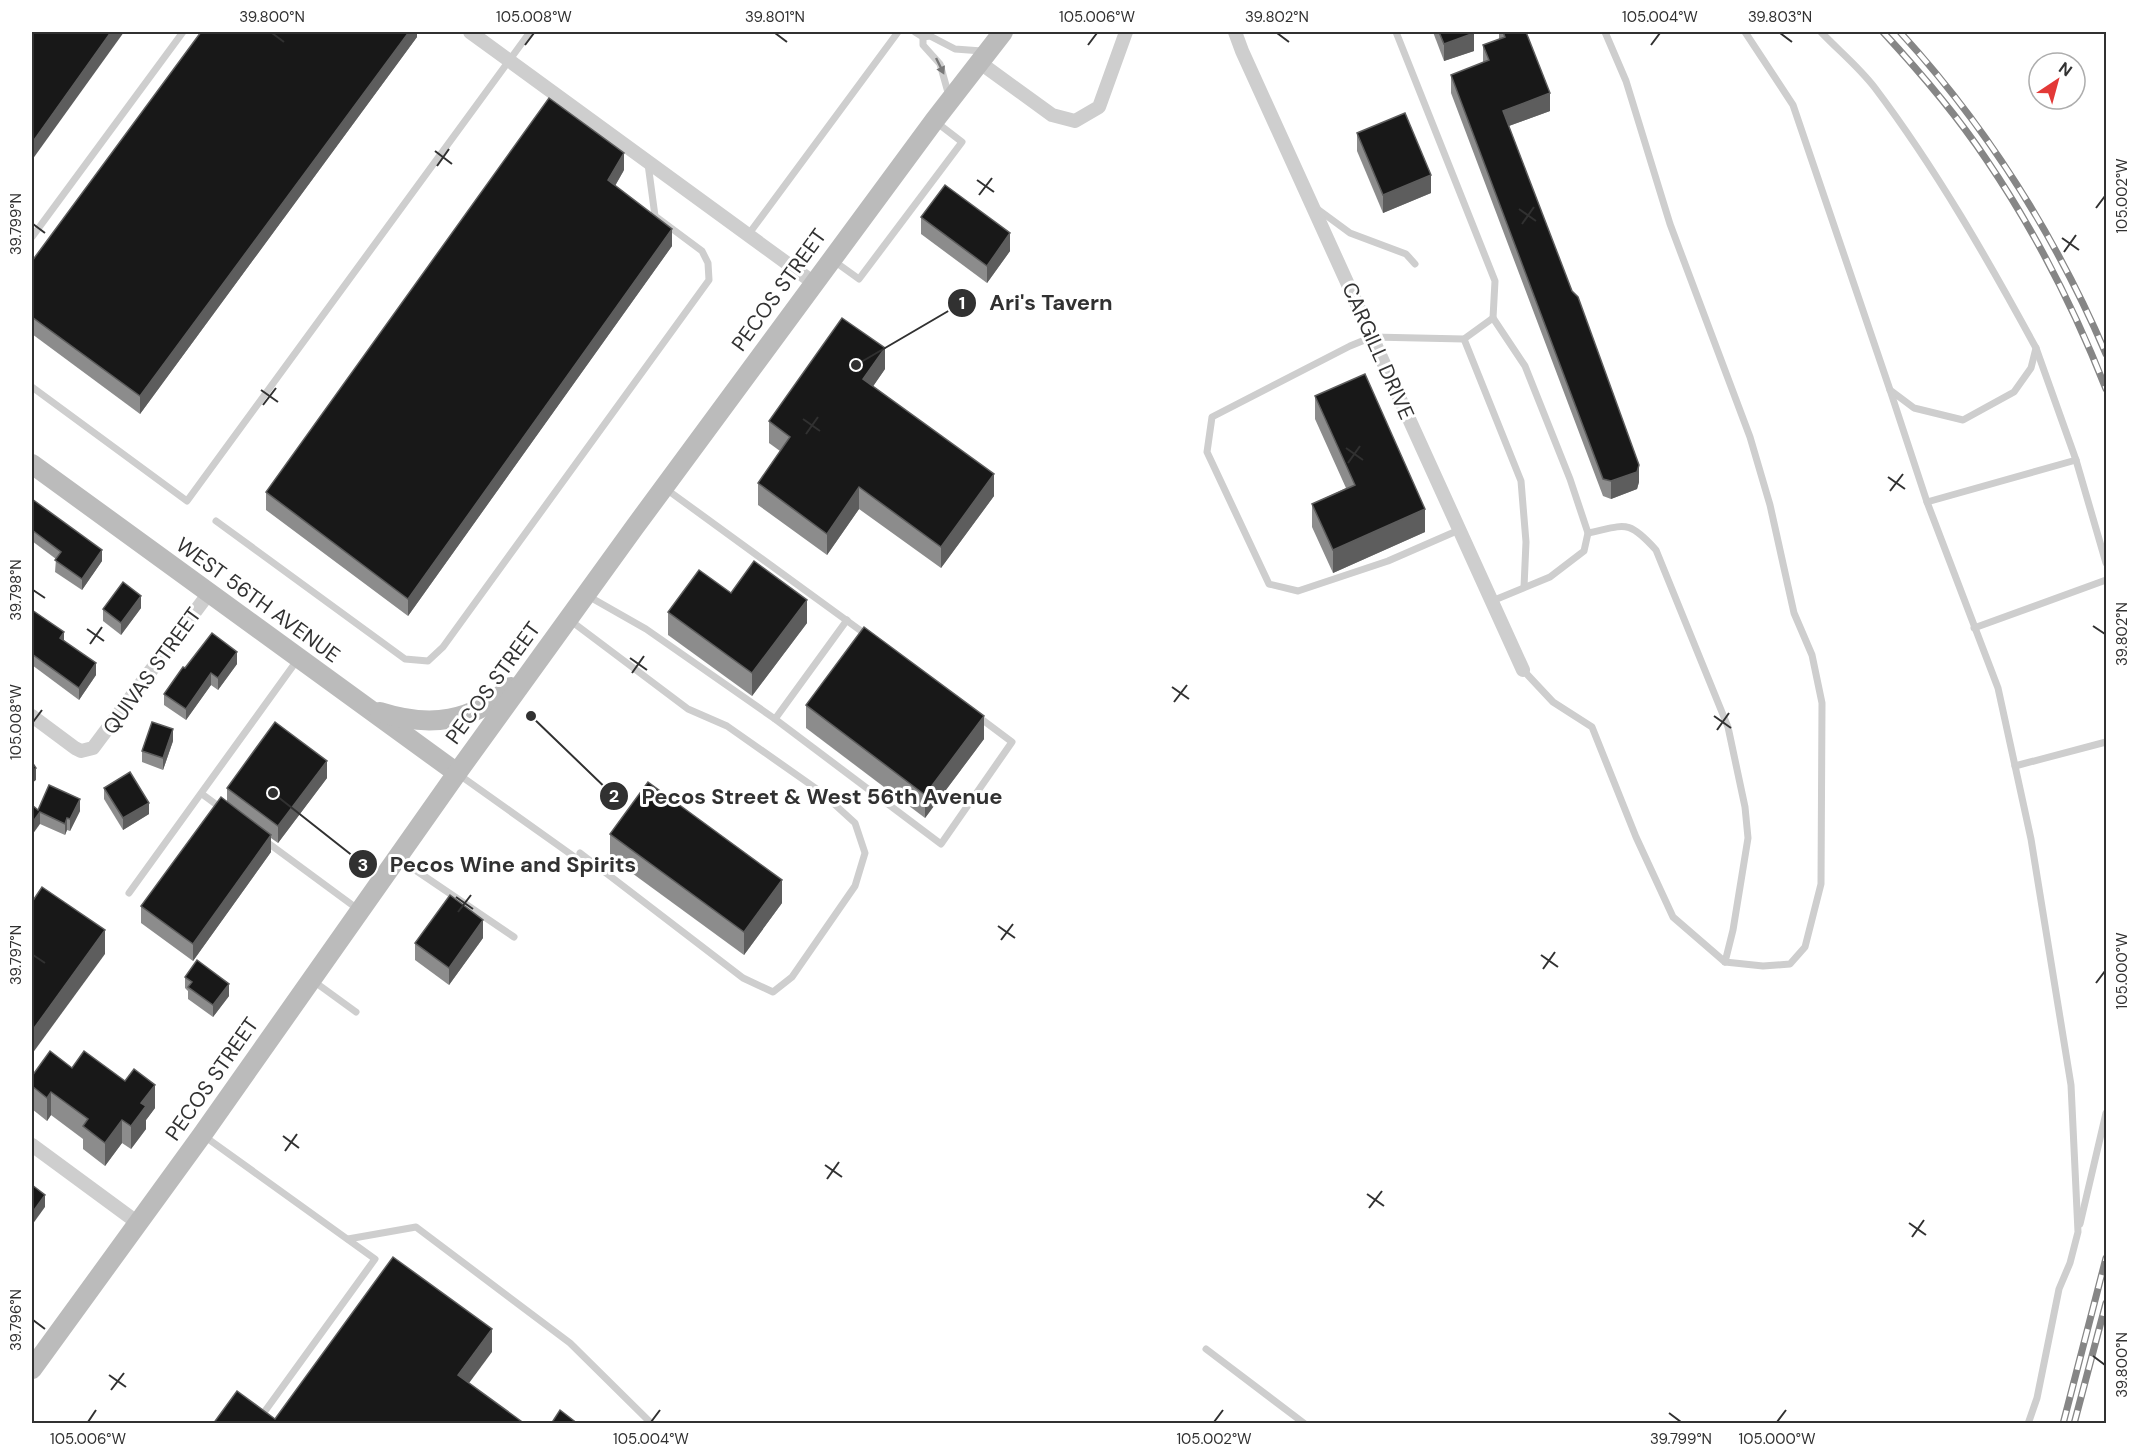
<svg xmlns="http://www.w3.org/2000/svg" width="2138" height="1455" font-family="'DM Sans',sans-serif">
  <rect width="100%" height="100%" fill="#fff"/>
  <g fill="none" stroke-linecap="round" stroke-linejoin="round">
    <g stroke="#cecece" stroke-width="7">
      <polyline points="915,32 923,37 930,36 955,49 982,51"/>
      <polyline points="1396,32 1495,281 1493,318 1464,339 1372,337 1350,346 1212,417 1207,452 1269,584 1298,591 1388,561 1459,530"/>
      <path d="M1745,32L1793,105L1890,390L1914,408L1963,420L2014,392L2031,368L2036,348C1987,258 1936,169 1875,88C1859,67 1838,50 1821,32"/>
      <polyline points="923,37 923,45 940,64 949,96"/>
      <polyline points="1316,208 1350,233 1406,254 1415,264"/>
      <polyline points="748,235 898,32"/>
      <polyline points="32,237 183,32"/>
      <polyline points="834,261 859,279 962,142 936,122"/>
      <polyline points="1464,339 1521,481 1526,542 1524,587"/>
      <polyline points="2036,348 2076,460"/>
      <polyline points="32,387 187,501 530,32"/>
      <polyline points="1890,390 1927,502 1998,688 2031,839 2071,1085 2078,1232 2070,1263 2059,1289 2037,1398 2028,1424"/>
      <polyline points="666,489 868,636"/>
      <polyline points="1927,502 2076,460 2106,563"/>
      <polyline points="216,521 405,659 428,661 443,647 709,280 708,263 702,251 655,216 648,164"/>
      <path d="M1588,533C1626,525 1628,519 1656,550L1728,727L1745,807L1748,838L1733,930L1725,962L1763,966L1790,964L1805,947L1821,884L1822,703L1812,655L1794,613L1770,505L1750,437L1670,224L1626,81L1605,32"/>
      <polyline points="588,596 646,629 775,719 847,620"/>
      <polyline points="1492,601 1550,577 1584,551 1588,533 1570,479 1525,366 1493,318"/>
      <polyline points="571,621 688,709 727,726 821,792 855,823 865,853 855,886 792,977 773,992 743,978 580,853"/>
      <polyline points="1974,628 2106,580"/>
      <polyline points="1523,670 1553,702 1592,727 1636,837 1673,917 1725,962"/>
      <polyline points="775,719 941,844 1012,742 976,715"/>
      <polyline points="2015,766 2106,742"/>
      <polyline points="458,774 576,858"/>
      <polyline points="202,794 221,808"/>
      <polyline points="264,840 359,910"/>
      <polyline points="399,859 514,937"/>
      <polyline points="129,893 298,659"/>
      <polyline points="312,980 356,1012"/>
      <polyline points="204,1136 375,1259 260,1418"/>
      <polyline points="2080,1224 2106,1113"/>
      <polyline points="348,1239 416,1227 570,1343 652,1424"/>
      <polyline points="1206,1349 1305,1424"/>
    </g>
    <g stroke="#cecece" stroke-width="14">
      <polyline points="470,32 814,283"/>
      <polyline points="1235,32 1242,51 1523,670"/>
      <polyline points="979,62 1052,115 1075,121 1099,107 1126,32"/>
      <polyline points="32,716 75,748 81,751 93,748 209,593"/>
      <polyline points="32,1145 138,1223"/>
    </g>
    <g stroke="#bbb" stroke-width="20">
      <polyline points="32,464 457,773"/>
      <path d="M380,712C430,728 472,722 511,687"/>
      <polyline points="32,1369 202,1135 457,773 634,528 934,121 1003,32"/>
    </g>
    <defs>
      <g id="rail">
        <path d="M1883,32C1920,72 1956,114 1986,159C2035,231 2074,308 2106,389"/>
        <path d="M1900,32C1987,127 2055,235 2106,354"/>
        <polyline points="2063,1424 2106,1258"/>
        <polyline points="2074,1424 2106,1303"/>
      </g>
    </defs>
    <use href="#rail" stroke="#868686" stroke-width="7"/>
    <use href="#rail" stroke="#fff" stroke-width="4.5" stroke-dasharray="14" stroke-linecap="butt"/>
  </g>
  <g fill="#8c8c8c">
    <polygon points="417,32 417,37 140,414 32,334 32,261"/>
    <polygon points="1433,32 1473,32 1474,51 1444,61"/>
    <polygon points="1499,32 1526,32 1550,111 1509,126 1639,482 1637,489 1611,499 1603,496 1451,93 1451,75 1483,63 1483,45 1499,39"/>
    <polygon points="1357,133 1431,193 1383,213 1357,151"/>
    <polygon points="624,170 615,186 672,246 408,616 266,510 266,492"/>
    <polygon points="921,217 1010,251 987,283 921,234"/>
    <polygon points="885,369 873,386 994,496 941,568 859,509 827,555 758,505 758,483 780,451 769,443 769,421"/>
    <polygon points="1315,396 1425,532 1333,573 1312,527 1312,504 1346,488 1315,419"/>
    <polygon points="32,499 102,561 82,590 55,572 56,559 32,541"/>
    <polygon points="731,593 807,623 752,696 668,635 668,612"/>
    <polygon points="141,608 121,635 103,621 103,609"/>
    <polygon points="32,610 64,640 96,675 79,700 32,665"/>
    <polygon points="237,664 218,690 211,685 186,720 164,705 164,694 185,668"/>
    <polygon points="806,705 984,739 925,818 806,728"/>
    <polygon points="173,741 163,770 142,762 142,751"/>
    <polygon points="327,778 278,843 271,838 271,852 193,961 141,923 141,906 227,802 227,788"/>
    <polygon points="104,788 149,814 123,830 104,799"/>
    <polygon points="38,810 80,811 70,831 67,830 65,835 40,824"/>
    <polygon points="610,834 782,903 744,955 610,857"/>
    <polygon points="483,938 449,985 415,960 415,943"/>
    <polygon points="185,977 229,996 213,1017 188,999 188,991 185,988"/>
    <polygon points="72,1068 155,1108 146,1120 146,1129 131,1149 122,1143 105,1166 83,1149 83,1139 51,1115 47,1121 32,1109 32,1076"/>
  </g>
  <g fill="#5d5d5d">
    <polygon points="111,32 124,32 32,160 32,143"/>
    <polygon points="409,32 417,32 417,37 140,414 140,396"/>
    <polygon points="1474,33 1474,51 1444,61 1444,44"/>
    <polygon points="1550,93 1550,111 1503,128 1503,111"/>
    <polygon points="624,153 624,170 608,198 608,180"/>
    <polygon points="1431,175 1431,193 1383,213 1383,195"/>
    <polygon points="672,229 672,246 408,616 408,599"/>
    <polygon points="1010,233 1010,251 987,283 987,266"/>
    <polygon points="885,348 885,369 863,401 863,379"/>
    <polygon points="1639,465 1639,482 1637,489 1611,499 1611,481"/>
    <polygon points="994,474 994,496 941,568 941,547"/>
    <polygon points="859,487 859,509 827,555 827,534"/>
    <polygon points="1425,509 1425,532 1333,573 1333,550"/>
    <polygon points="102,550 102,561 82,590 82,579"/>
    <polygon points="141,596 141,608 121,635 121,623"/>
    <polygon points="807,600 807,623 752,696 752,673"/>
    <polygon points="64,632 64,644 60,638"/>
    <polygon points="237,652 237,664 218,690 218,678"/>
    <polygon points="96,663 96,675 79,700 79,688"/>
    <polygon points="211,673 211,685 186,720 186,709"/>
    <polygon points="984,716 984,739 925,818 925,795"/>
    <polygon points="173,729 173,741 163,770 163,758"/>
    <polygon points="327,761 327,778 278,843 278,826"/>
    <polygon points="36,768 36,780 32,783 32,771"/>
    <polygon points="80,799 80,811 70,831 70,819"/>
    <polygon points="149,803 149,814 123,830 123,818"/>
    <polygon points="40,812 40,824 32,835 32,823"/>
    <polygon points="67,818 67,830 65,835 65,824"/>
    <polygon points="271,835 271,852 193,961 193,944"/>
    <polygon points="782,880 782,903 744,955 744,932"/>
    <polygon points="483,920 483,938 449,985 449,968"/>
    <polygon points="105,930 105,954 32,1054 32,1031"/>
    <polygon points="229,984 229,996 213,1017 213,1005"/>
    <polygon points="155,1085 155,1108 146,1120 146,1129 131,1149 131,1126 141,1103"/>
    <polygon points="51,1092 51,1115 47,1121 47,1098"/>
    <polygon points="122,1120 122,1143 105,1166 105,1143"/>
    <polygon points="45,1195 45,1207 32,1225 32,1213"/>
    <polygon points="492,1329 492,1352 458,1398 458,1375"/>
  </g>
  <g fill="#181818" stroke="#5d5d5d" stroke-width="1.5">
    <polygon points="32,32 111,32 32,143"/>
    <polygon points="201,32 409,32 140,396 32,317 32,261"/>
    <polygon points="1439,32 1473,32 1474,33 1444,44"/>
    <polygon points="1503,32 1526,32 1550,93 1503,111 1572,291 1578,297 1639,465 1637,472 1611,481 1603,479 1451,75 1489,60 1483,45 1505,37"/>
    <polygon points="549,98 624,153 608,180 672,229 408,599 266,492"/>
    <polygon points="1405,113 1431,175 1383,195 1357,133"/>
    <polygon points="945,185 1010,233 987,266 921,217"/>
    <polygon points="842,318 885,348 863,379 994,474 941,547 859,487 827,534 758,483 790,437 769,421"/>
    <polygon points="1365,374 1425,509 1333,550 1312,504 1355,485 1315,396"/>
    <polygon points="32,499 102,550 82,579 55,560 61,552 32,530"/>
    <polygon points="754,561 807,600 752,673 668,612 699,570 731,593"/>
    <polygon points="123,582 141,596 121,623 103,609"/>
    <polygon points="32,610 64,632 60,638 96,663 79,688 32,654"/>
    <polygon points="864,627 984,716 925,795 806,705"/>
    <polygon points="212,633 237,652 218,678 211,673 186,709 164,694 183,667 185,668"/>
    <polygon points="152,722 173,729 163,758 142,751"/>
    <polygon points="275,722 327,761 278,826 227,788"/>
    <polygon points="32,762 36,768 32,771"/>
    <polygon points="130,772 149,803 123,818 104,788"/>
    <polygon points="648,782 782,880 744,932 610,834"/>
    <polygon points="49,785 80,799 70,819 67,818 65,824 40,812 32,823 32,805 38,810"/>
    <polygon points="221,797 271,835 193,944 141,906"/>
    <polygon points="42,887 105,930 32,1031 32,902"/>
    <polygon points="450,895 483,920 449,968 415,943"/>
    <polygon points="197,960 229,984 213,1005 188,987 192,982 185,977"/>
    <polygon points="50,1051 72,1068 84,1051 125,1081 134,1069 155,1085 141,1103 146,1106 131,1126 122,1120 105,1143 83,1126 88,1119 51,1092 47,1098 32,1086 32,1076"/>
    <polygon points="32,1185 45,1195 32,1213"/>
    <polygon points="393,1257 492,1329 458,1375 525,1424 213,1424 237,1391 275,1419"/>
    <polygon points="560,1410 578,1424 551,1424"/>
  </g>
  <defs><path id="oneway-solid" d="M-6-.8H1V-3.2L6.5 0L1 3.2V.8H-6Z" transform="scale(1.5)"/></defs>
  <use fill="#787878" href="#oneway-solid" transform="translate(940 66) rotate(64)"/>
  <path fill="none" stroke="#313131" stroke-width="2" d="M272,33L284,42M775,33L787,42M1277,33L1289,42M1780,33L1792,42M525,45L534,33M1088,45L1097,33M1651,45L1660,33M435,151L452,164M437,166L449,149M977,180L994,192M979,195L992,178M2096,208L2105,196M1519,209L1536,221M33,224L45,233M1522,224L1534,207M2062,238L2079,250M2064,252L2076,235M261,390L278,402M263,405L276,388M803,419L820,431M806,434L818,417M1346,448L1363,460M1348,463L1360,446M1888,477L1905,489M1890,491L1903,474M33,590L45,598M2093,626L2105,634M87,629L104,641M90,644L102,627M630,658L647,670M632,673L644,656M1172,687L1189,699M1174,702L1187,685M1714,716L1731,728M33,722L42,710M1717,730L1729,713M456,897L473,909M458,912L471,895M998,926L1015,938M1001,940L1013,924M33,955L45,963M1541,955L1558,967M1543,969L1555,952M2096,983L2105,971M283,1136L299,1148M285,1151L297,1134M825,1165L842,1177M827,1179L839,1162M1367,1194L1384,1206M1369,1208L1382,1191M1909,1223L1926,1235M1912,1237L1924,1220M33,1320L45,1329M2093,1356L2105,1365M109,1375L126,1387M111,1390L124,1373M1669,1413L1681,1422M88,1422L96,1410M651,1422L660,1410M1214,1422L1223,1410M1777,1422L1786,1410"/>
  <g text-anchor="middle" stroke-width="6" stroke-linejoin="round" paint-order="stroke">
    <g font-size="21" fill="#313131" stroke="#fff">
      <text transform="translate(779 290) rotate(-54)" y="7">PECOS STREET</text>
      <text transform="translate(1378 351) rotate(66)" y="7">CARGILL DRIVE</text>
      <text transform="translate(258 600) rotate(36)" y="7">WEST 56TH AVENUE</text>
      <text transform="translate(152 671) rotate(-54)" y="7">QUIVAS STREET</text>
      <text transform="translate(493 683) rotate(-54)" y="7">PECOS STREET</text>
      <text transform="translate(212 1079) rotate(-55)" y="7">PECOS STREET</text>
    </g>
  </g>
  <path fill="none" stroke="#313131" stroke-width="2" d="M856 365L962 303M531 716L614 796M273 793L363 864"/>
  <g fill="#313131" stroke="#fff" stroke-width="2">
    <circle cx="856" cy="365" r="6"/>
    <circle cx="531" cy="716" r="6"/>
    <circle cx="273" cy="793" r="6"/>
    <circle cx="962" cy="303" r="15"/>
    <circle cx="614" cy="796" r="15"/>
    <circle cx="363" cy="864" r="15"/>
  </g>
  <g font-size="18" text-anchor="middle" font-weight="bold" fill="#fff">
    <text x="962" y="309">1</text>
    <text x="614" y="802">2</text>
    <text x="363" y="871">3</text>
  </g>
  <g font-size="22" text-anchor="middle" font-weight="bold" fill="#313131" stroke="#fff" stroke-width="6" stroke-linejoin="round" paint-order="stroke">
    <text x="1051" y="310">Ari's Tavern</text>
    <text x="822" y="804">Pecos Street &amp; West 56th Avenue</text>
    <text x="513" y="872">Pecos Wine and Spirits</text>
  </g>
  <rect width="2138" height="1455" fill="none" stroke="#ffffff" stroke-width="66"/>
  <g transform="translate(2057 81) rotate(36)"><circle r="28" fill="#ffffff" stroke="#adadad" stroke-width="1.5"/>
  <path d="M0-4.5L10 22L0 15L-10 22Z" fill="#e33937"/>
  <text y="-9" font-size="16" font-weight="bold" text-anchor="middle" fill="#313131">N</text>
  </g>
  <rect x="33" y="33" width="2072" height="1389" fill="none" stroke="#313131" stroke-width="2"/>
  <g font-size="15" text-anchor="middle" fill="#313131">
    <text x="272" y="22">39.800°N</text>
    <text x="534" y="22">105.008°W</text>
    <text x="775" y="22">39.801°N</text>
    <text x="1097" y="22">105.006°W</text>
    <text x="1277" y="22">39.802°N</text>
    <text x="1660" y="22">105.004°W</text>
    <text x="1780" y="22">39.803°N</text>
    <text transform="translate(2122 196) rotate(-90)" y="5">105.002°W</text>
    <text transform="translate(16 224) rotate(-90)" y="5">39.799°N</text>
    <text transform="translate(16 590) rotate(-90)" y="5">39.798°N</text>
    <text transform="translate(2122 634) rotate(-90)" y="5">39.802°N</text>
    <text transform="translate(16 722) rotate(-90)" y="5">105.008°W</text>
    <text transform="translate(16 955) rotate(-90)" y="5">39.797°N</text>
    <text transform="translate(2122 971) rotate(-90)" y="5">105.000°W</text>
    <text transform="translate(16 1320) rotate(-90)" y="5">39.796°N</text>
    <text transform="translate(2122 1365) rotate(-90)" y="5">39.800°N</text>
    <text x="88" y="1444">105.006°W</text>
    <text x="651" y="1444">105.004°W</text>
    <text x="1214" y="1444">105.002°W</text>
    <text x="1681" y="1444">39.799°N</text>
    <text x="1777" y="1444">105.000°W</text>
  </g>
</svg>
